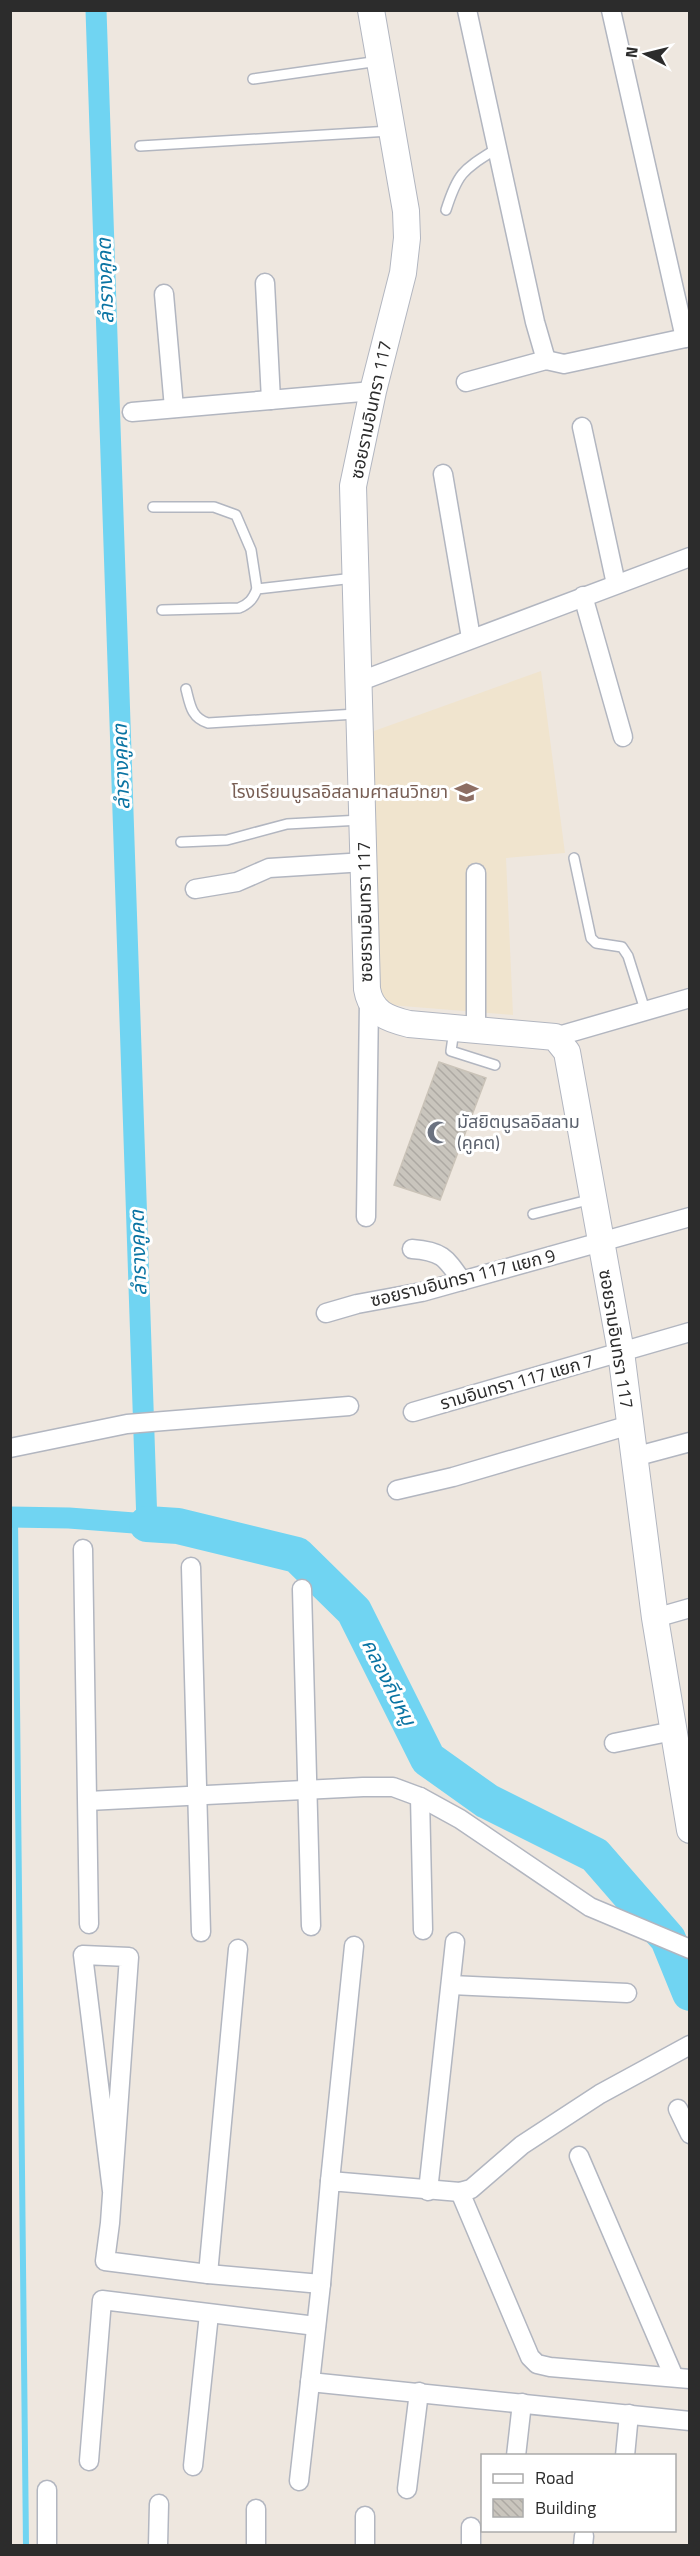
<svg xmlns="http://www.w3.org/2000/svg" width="700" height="2556" font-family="'Titillium Web','Noto Sans Thai',sans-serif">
  <defs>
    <pattern id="building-back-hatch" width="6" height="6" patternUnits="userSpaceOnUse" patternTransform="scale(1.5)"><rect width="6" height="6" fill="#c9c5bd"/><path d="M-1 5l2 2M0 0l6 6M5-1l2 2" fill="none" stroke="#ada9a3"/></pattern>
  </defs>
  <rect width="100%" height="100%" fill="#eee7df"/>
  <polygon fill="#f0e4ce" points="541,671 565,853 506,858 513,1015 390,1005 378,992 374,731"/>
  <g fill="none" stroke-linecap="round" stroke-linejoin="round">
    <polyline stroke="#70d4f2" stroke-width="6" points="15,1517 26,2546"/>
    <polyline stroke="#70d4f2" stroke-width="21" points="10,1517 69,1518 147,1524 96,10"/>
    <polyline stroke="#70d4f2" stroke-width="36" points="147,1524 178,1526 297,1555 354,1611 428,1759 487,1801 595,1855 668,1939 690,1993"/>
  </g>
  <polygon fill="url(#building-back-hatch)" stroke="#cac3b8" stroke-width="1.5" points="439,1062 486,1078 440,1200 394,1185"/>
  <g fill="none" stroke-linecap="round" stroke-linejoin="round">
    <defs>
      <g id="lane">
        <polyline points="253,79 379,61"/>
        <polyline points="140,146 390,131"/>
        <path d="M446,210C458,172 463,170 496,149"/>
        <polyline points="153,507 214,507 236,515 251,550 257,589"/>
        <path d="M162,610L239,608C249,604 253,599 257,589L354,578"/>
        <path d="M186,689C190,704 191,718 208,723L356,714"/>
        <polyline points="181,842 227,840 287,824 361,820"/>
        <polyline points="574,858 591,938 596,943 622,947 628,956 645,1010"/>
        <polyline points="454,1030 451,1051 495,1065"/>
        <polyline points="533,1214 592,1199"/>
      </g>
      <g id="street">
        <polyline points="467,10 535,322 546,360"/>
        <polyline points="611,10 685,338"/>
        <polyline points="265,283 271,400"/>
        <polyline points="164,294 174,408"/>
        <polyline points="466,382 546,360 564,364 690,337"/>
        <polyline points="132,412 373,391"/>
        <polyline points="582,427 616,584"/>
        <polyline points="443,474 471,638"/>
        <polyline points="583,596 623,737"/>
        <polyline points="358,682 690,557"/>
        <polyline points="476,873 476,1029"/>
        <polyline points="195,889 237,882 269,868 365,862"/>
        <polyline points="555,1037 690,998"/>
        <polyline points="366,1217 369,1002"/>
        <path d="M412,1249C442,1251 446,1258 462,1281"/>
        <polyline points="326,1313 357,1304 422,1292 690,1217"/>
        <polyline points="413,1412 690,1332"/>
        <polyline points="10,1448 127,1424 349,1406"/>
        <polyline points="634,1457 690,1442"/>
        <polyline points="397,1490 453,1477 630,1425"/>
        <polyline points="83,1549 89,1924"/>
        <polyline points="191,1567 201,1932"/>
        <polyline points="302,1589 311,1926"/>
        <polyline points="655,1618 690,1608"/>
        <polyline points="614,1743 673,1731"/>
        <polyline points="420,1797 423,1930"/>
        <polyline points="88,1801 363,1787 393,1787 420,1797 460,1819 590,1907 690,1949"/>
        <polyline points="451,1985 627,1993"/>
        <polyline points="678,2109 690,2134"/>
        <polyline points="579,2156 674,2377"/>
        <polyline points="330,2181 354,1946"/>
        <polyline points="112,2191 83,1955 129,1957 110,2223 105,2261 208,2274 321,2284 330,2181 460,2192 471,2189 522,2145 600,2094 690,2045"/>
        <polyline points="428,2191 455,1942"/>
        <polyline points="460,2192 530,2357 537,2364 550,2367 690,2379"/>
        <polyline points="208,2274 238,1949"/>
        <polyline points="310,2382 690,2421"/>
        <polyline points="516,2456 522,2403"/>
        <polyline points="625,2456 629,2414"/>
        <polyline points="89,2461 102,2300 316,2326"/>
        <polyline points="193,2466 209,2314"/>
        <polyline points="299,2481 321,2284"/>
        <polyline points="407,2489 419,2392"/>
        <polyline points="471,2527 471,2546"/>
        <polyline points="47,2546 47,2490"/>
        <polyline points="158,2546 159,2504"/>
        <polyline points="256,2546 256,2509"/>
        <polyline points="365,2546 365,2516"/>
        <polyline points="583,2546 584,2536"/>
      </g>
      <path id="secondary" d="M371,10L406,211L407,238L403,273L373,391L353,486L367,989C371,1013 388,1019 409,1024L555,1037L567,1052L621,1352L655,1618L690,1830"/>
    </defs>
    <use href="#lane" stroke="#b2b6c0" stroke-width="12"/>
    <use href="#street" stroke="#b2b6c0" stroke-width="21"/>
    <use href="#secondary" stroke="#b2b6c0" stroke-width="28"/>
    <use href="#lane" stroke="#fff" stroke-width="9"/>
    <use href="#street" stroke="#fff" stroke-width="18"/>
    <use href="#secondary" stroke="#fff" stroke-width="26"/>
  </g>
  <defs>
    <symbol id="school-bare" viewBox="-9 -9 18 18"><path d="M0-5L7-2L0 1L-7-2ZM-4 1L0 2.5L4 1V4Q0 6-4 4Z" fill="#8d6e63" stroke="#fff" stroke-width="2.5" paint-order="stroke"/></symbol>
    <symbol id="mosque-bare" viewBox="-9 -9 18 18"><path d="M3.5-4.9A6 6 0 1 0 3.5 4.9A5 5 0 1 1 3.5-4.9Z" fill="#6b7280" stroke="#fff" stroke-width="2.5" paint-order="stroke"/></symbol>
  </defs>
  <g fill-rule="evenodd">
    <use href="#school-bare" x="450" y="776" width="33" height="33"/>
    <use href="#mosque-bare" x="422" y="1116" width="33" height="33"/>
  </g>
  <g text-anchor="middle" stroke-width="6" stroke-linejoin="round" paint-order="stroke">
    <g font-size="18" fill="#2c2c2c" stroke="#fff">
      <text transform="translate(371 410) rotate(-78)" y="6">ซอยรามอินทรา 117</text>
      <text transform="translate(365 912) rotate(-91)" y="6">ซอยรามอินทรา 117</text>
      <text transform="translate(463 1278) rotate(-14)" y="6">ซอยรามอินทรา 117 แยก 9</text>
      <text transform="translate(616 1339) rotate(81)" y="6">ซอยรามอินทรา 117</text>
      <text transform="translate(517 1382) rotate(-16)" y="6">รามอินทรา 117 แยก 7</text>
    </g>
    <g font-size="18" fill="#785e54" stroke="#fff" text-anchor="end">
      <text x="448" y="798">โรงเรียนนูรลอิสลามศาสนวิทยา</text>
    </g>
    <g font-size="18" fill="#5b616d" stroke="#fff" text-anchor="start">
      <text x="457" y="1128">มัสยิตนูรลอิสลาม<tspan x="457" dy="21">(คูคต)</tspan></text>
    </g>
    <g font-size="20" font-style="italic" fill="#0a74a3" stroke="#fff">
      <text transform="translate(105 281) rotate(-92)" y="7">ลำรางคูคต</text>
      <text transform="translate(121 767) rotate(-92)" y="7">ลำรางคูคต</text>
      <text transform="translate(138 1253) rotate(-92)" y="7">ลำรางคูคต</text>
      <text transform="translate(389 1682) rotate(63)" y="7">คลองกีบหมู</text>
    </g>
  </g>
  <rect width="700" height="2556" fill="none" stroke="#2c2c2c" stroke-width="24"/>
  <rect x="481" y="2454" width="195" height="78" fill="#ffffff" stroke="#ababab" stroke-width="1.5"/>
  <rect x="493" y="2474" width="30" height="9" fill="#ffffff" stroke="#ababab" stroke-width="1.5"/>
  <text x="535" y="2484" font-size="18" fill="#2c2c2c">Road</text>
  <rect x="493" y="2499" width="30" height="18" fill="url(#building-back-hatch)" stroke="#ababab" stroke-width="1.5"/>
  <text x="535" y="2514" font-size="18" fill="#2c2c2c">Building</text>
  <g transform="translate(646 54) rotate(277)" stroke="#ffffff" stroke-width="4.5" paint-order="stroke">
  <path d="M0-4.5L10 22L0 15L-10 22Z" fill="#2c2c2c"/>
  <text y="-9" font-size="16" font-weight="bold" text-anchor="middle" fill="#2c2c2c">N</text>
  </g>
</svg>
